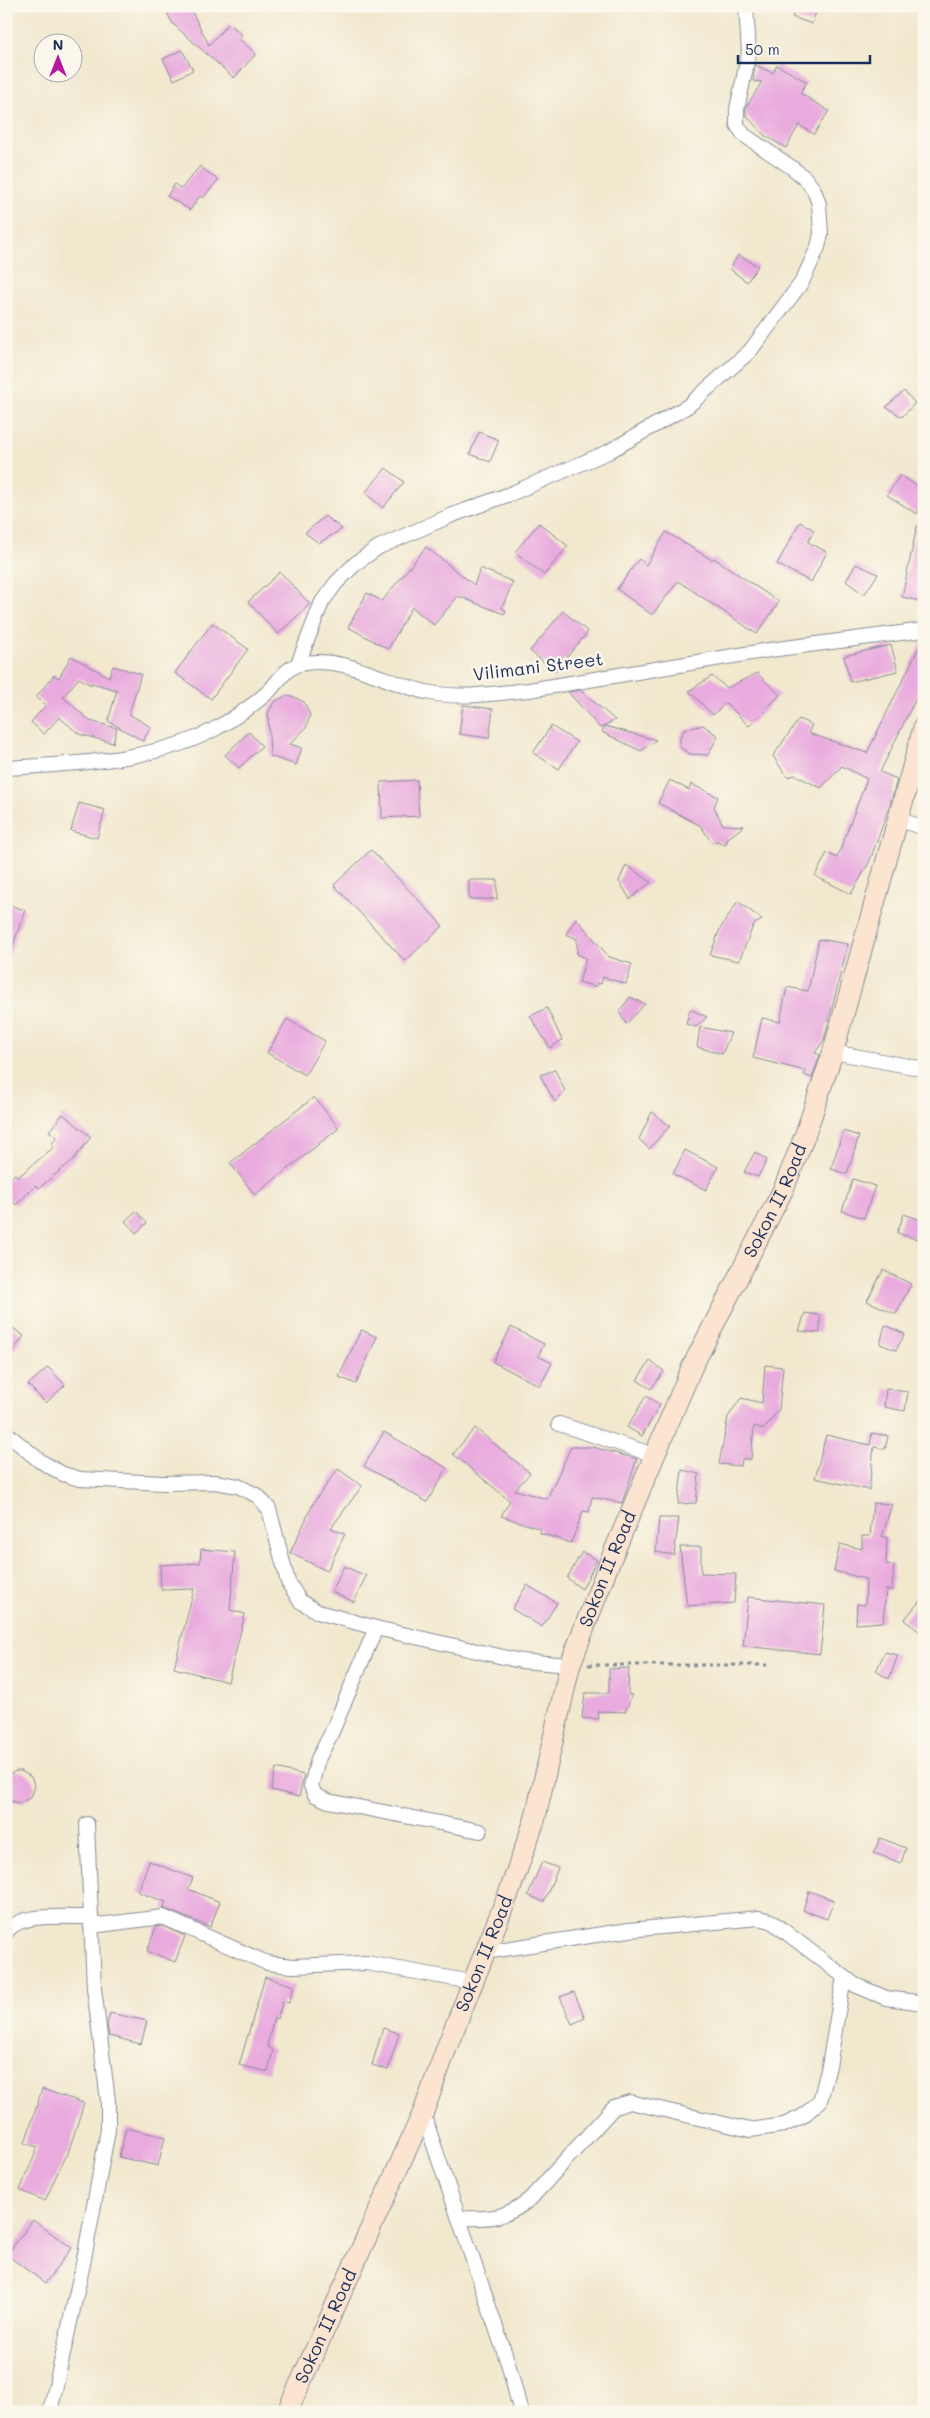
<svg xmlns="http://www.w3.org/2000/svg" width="930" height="2418" font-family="Mali,sans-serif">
  <rect width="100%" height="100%" fill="#fbf7ec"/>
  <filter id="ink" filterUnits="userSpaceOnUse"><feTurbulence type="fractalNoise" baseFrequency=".02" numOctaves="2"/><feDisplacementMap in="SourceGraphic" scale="10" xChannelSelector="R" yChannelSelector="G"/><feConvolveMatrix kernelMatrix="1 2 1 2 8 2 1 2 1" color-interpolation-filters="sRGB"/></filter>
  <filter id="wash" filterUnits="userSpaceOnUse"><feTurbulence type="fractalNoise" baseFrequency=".0096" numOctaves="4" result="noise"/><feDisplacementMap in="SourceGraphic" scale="20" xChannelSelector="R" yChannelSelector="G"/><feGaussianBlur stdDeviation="1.12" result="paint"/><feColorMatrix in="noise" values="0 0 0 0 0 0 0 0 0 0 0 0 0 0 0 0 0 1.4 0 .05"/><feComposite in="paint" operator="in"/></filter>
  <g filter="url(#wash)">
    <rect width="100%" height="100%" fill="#f1e8ce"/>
    <g id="blocks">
      <g fill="#e9aade">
        <polygon points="175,6 189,6 209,45 229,23 242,35 239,39 256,54 234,78 173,24 166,11"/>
        <polygon points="796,6 818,6 812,24 792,17"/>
        <polygon points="182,50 193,70 174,80 163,59"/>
        <polygon points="755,65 773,73 777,65 807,82 800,93 829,111 814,134 799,125 786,148 764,135 746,115 746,107 762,82 753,81"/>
        <polygon points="200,166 218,180 203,198 200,196 190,210 167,196 175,184 181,189"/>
        <polygon points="738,255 758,266 747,282 730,269"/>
        <polygon points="904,391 915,403 902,417 886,407"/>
        <polygon points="479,432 499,440 490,462 470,454"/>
        <polygon points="386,468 404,482 383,508 365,493"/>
        <polygon points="900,475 924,490 924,504 917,514 887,495"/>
        <polygon points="325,516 342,529 319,543 305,533"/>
        <polygon points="800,522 814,530 808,542 827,552 811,582 777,564"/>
        <polygon points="539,523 568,546 544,575 515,552"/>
        <polygon points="917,526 924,526 924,602 902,597"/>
        <polygon points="666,532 712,560 714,558 779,602 757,634 678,581 652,615 617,589 639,559 646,565"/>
        <polygon points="426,547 474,585 480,568 513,582 502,608 506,611 504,614 458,596 434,625 412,607 388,649 348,627 367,593 382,601"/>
        <polygon points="856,564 878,574 864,595 846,581"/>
        <polygon points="280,572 310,604 278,634 248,602"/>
        <polygon points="563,611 588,632 555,671 530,651"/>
        <polygon points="212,623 248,649 211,699 175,673"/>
        <polygon points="923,639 924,682 880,772 897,779 889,808 869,863 851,894 815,876 827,853 837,858 867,779 842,766 821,788 795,775 787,777 773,756 799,719 812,725 808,733 867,753"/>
        <polygon points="891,645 898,671 850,682 844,656"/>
        <polygon points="71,656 109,677 113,666 141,674 129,714 151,727 143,741 108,721 117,690 92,683 91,685 79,678 63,697 90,721 117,728 113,743 79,734 59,717 44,734 31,722 46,705 36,697 54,675 59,678"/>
        <polygon points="757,673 780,695 749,726 726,703 713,715 689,691 712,676 727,688"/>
        <polygon points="580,690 615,720 600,728 568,692"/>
        <polygon points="286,696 292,696 304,702 310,715 306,728 290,744 302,748 296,765 270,756 268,713 274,702"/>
        <polygon points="463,705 493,709 489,738 459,734"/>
        <polygon points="703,725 718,736 708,755 690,754 680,747 680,737 684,730"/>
        <polygon points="551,726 577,742 559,769 533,753"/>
        <polygon points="605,726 656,740 641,751 602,732"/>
        <polygon points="249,732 262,746 239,768 225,755"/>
        <polygon points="417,780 419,816 382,818 381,782"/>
        <polygon points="670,780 689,790 691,784 718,797 714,807 723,825 744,826 728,838 725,845 718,841 712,843 701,826 658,803"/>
        <polygon points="79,803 105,810 97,838 71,831"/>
        <polygon points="371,850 443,926 405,961 334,885"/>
        <polygon points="626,865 651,882 630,899 619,881"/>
        <rect x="469" y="880" width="28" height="19"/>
        <polygon points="738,901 762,920 754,924 739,961 710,955 720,929"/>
        <polygon points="6,904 25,910 9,957 6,957"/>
        <polygon points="576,918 609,957 632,964 626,984 603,977 601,984 597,983 596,987 579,982 586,958 577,954 577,939 566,934"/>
        <polygon points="819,939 848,944 824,1040 815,1053 820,1055 812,1078 804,1075 806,1071 753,1058 762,1018 780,1022 787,987 808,991"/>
        <polygon points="630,997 645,1004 626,1024 619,1012"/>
        <polygon points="547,1008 562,1040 550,1048 530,1016"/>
        <polygon points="690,1009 707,1017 696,1027 686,1024"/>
        <polygon points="287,1019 325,1041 305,1075 267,1053"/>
        <polygon points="700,1027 731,1033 722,1054 697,1047"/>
        <polygon points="555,1070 565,1091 555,1102 540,1075"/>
        <polygon points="314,1097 339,1128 255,1195 230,1163"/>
        <polygon points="652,1112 670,1126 649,1149 639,1139"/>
        <polygon points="63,1114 91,1137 73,1160 39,1188 36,1185 16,1205 6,1194 6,1182 15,1174 18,1177 54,1147 51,1145 57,1137 49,1131"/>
        <polygon points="843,1131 859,1136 847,1174 831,1169"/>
        <polygon points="685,1150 718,1167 706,1190 673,1174"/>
        <polygon points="755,1152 767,1160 758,1177 744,1172"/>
        <polygon points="853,1179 875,1186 864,1218 842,1211"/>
        <polygon points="136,1211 147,1223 136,1233 125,1221"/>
        <polygon points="904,1214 924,1221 920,1240 897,1233"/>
        <polygon points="883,1270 911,1284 896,1314 867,1301"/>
        <polygon points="805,1313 820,1315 820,1333 799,1331"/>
        <polygon points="6,1323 24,1336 6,1360"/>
        <polygon points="885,1325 905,1334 896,1350 880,1344"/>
        <polygon points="511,1327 544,1344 538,1356 552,1363 540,1386 493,1362"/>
        <polygon points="361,1330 377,1337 356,1384 339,1377"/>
        <polygon points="650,1361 664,1371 651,1389 637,1380"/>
        <polygon points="765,1365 783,1367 779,1409 764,1429 754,1426 751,1459 742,1459 741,1466 719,1464 728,1417 741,1398 762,1403"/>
        <polygon points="48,1367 65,1385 46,1403 28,1385"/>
        <polygon points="886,1389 908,1392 905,1411 884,1407"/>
        <polygon points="646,1396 660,1405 642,1436 627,1427"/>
        <polygon points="475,1428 530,1473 515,1490 547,1499 571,1447 593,1447 637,1459 622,1503 592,1497 589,1512 583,1511 571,1543 540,1533 541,1529 501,1516 510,1501 453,1454"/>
        <polygon points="384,1432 447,1468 427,1502 364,1466"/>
        <polygon points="872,1433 888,1436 885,1449 874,1447 869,1490 815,1478 826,1435 870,1445"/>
        <polygon points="338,1469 362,1486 331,1528 345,1534 327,1571 290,1553 314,1502"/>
        <polygon points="682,1470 699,1474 696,1503 678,1504"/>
        <polygon points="873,1503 892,1504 882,1537 887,1537 886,1564 894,1565 892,1590 886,1590 883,1622 856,1624 857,1604 865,1605 866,1579 834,1571 840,1544 862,1549 862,1536 870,1536"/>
        <polygon points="659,1518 679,1518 674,1555 656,1552"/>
        <polygon points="680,1547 701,1547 701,1573 736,1574 734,1603 687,1606"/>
        <polygon points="201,1549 235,1552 230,1610 245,1614 228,1682 174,1668 194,1589 161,1590 160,1565 200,1563"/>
        <polygon points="582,1552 597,1560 582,1589 567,1578"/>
        <polygon points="344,1566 366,1576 354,1602 332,1592"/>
        <polygon points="527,1585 557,1603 542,1627 512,1609"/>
        <polygon points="924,1596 924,1635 904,1620"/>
        <polygon points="748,1597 825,1605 820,1654 743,1646"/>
        <polygon points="885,1652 898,1655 889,1679 876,1671"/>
        <polygon points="629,1668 628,1694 632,1695 625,1712 598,1711 599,1719 582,1718 585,1693 609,1693 609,1669"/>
        <polygon points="276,1768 304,1775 299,1797 271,1790"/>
        <polygon points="16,1771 21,1771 31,1777 35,1787 31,1797 21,1803 10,1801 6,1798 6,1776"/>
        <polygon points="880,1838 906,1848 901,1863 874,1853"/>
        <polygon points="149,1861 193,1878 188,1889 220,1902 210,1927 163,1908 166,1902 138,1892"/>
        <polygon points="542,1862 558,1868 544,1902 528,1895"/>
        <polygon points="809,1891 834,1900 827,1919 803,1910"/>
        <polygon points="162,1926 185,1936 175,1962 147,1951 156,1927"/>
        <polygon points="265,1977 294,1986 289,2003 283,2001 277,2019 274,2018 267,2046 273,2050 268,2072 239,2065"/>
        <polygon points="574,1992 585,2018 572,2024 560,1997"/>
        <polygon points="110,2013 147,2021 141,2044 109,2036 107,2025"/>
        <polygon points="383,2028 399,2033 388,2070 372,2065"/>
        <polygon points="42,2089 84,2103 67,2156 65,2156 45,2201 20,2190 38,2147 25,2143"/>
        <polygon points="126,2128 165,2137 158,2166 119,2157"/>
        <polygon points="33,2220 72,2248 45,2283 7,2255"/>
      </g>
    </g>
  </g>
  <g filter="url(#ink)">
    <use href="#blocks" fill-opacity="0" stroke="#868c96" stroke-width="1"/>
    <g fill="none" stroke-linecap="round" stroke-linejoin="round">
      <defs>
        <g id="street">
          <polyline points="298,664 322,602 336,583 356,563 379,547 450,516 510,494 608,452 688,406 750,351 802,282 818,247 821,234 819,204 814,190 805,178 791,167 744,135 737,125 737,109 749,53 746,6"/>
          <path d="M6,768C71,764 155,761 213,730C233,719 252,707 269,691C278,682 286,667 300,664C345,654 388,685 431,693C463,699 497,693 529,690L770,650L924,630"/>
          <polyline points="897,819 924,828"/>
          <polyline points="833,1052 924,1069"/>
          <polyline points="559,1424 654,1455"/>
          <polyline points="6,1433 40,1461 63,1474 80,1479 164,1483 215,1482 238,1486 258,1496 269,1509 288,1582 300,1601 318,1612 376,1628 521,1661 570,1665"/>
          <polyline points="376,1628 331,1734 318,1759 311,1786 315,1795 328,1801 480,1831"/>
          <polyline points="91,1926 163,1917 267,1963 292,1966 366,1963 472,1982"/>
          <path d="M6,1933C19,1911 69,1918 91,1917"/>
          <polyline points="485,1952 629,1930 759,1918 771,1921 855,1985 886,1998 924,2003"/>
          <polyline points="423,2113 508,2363 521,2412"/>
          <path d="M460,2218C491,2219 506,2219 531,2198L614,2107L630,2102L750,2130L784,2125L803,2116L820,2101L829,2066L844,1977"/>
          <polyline points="50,2412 83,2264 108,2130 108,2101 94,1988 87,1824"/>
        </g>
        <g id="secondary">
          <path id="s1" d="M287,2412L423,2113L448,2044L510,1890L535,1819L570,1665L608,1566L692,1367L784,1188L805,1135L833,1052L924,726"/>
        </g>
      </defs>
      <use href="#street" stroke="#868c96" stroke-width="16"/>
      <use href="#secondary" stroke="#868c96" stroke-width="22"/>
      <polyline stroke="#868c96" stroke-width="3" stroke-dasharray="4 4" stroke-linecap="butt" points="588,1665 772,1665"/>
      <use href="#street" stroke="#fff" stroke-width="14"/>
      <use href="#secondary" stroke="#fce5d0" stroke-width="20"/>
    </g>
  </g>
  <g text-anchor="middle" stroke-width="5" stroke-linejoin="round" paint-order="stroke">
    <g font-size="18" fill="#1b2f5e" stroke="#fbf7ec">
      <text transform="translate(538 667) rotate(-7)" y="6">Vilimani Street</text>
      <text dy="6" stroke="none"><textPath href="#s1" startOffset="1309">Sokon II Road</textPath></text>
      <text dy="6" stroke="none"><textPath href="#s1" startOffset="904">Sokon II Road</textPath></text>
      <text dy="6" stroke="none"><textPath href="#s1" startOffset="499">Sokon II Road</textPath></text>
      <text dy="6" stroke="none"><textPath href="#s1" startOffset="94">Sokon II Road</textPath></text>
    </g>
  </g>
  <rect width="930" height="2418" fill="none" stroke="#fbf7ec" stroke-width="25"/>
  <g transform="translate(58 58)"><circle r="24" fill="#fbf7ec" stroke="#a1a7b3"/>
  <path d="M0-4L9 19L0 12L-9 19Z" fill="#b5179e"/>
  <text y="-8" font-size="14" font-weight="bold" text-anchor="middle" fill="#1b2f5e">N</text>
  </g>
  <path d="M738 55v8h132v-8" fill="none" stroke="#1b2f5e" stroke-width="2.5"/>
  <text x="745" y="55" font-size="15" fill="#1b2f5e" stroke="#fbf7ec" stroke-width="4" paint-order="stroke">50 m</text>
</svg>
